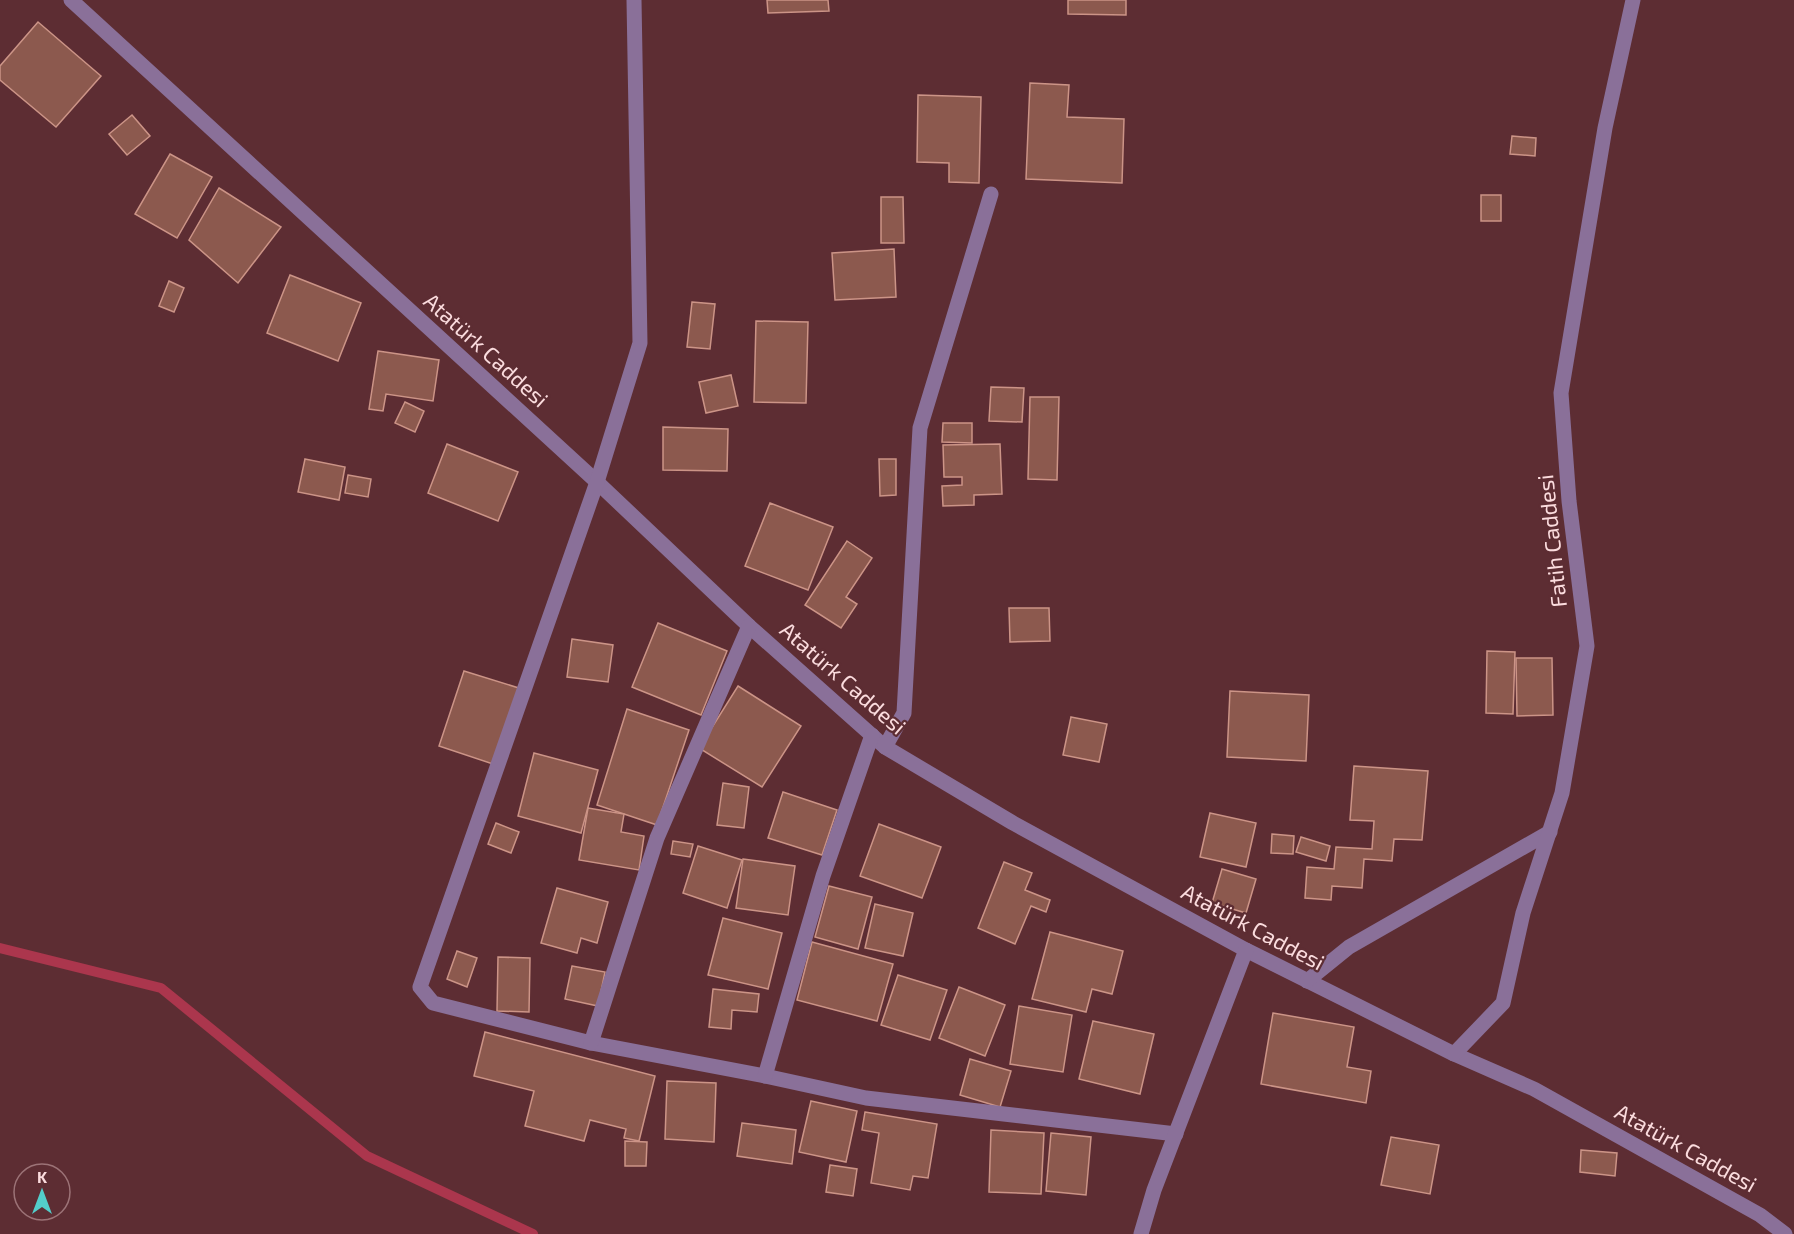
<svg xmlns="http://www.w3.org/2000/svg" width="1794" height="1234" font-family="'Exo 2',sans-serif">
  <rect width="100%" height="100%" fill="#5d2d33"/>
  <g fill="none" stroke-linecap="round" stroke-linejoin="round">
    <polyline stroke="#ab364d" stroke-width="10" points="0,948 161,988 367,1156 533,1234"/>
  </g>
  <g fill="#8c594e" stroke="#cc9487" stroke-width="1.5">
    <polygon points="767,0 828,0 829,11 768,13"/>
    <polygon points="1068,0 1126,0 1126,15 1068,14"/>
    <polygon points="38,22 101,76 56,127 0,80 0,66"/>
    <polygon points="1030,83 1069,85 1067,117 1124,119 1122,183 1026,179"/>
    <polygon points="918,95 981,97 979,183 949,182 949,163 917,162"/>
    <polygon points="132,115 150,136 127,155 109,134"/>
    <polygon points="1512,136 1536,138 1535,156 1510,154"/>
    <polygon points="170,154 212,177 177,238 135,214"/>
    <polygon points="219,188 281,227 238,283 189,240"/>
    <rect x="1481" y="195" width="20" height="26"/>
    <polygon points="881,197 903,197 904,243 881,243"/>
    <polygon points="894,249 896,297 835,300 832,253"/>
    <polygon points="290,275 361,303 338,361 267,333"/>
    <polygon points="169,281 184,288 174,312 159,306"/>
    <polygon points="692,302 715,304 710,349 687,347"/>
    <polygon points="756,321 808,322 806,403 754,402"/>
    <polygon points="378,351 439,360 433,401 386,394 383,411 369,409"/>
    <polygon points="731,375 738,406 706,413 699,382"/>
    <polygon points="991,387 1024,388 1022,422 989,421"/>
    <polygon points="1030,397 1059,397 1057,480 1028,479"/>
    <polygon points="405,402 424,411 415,432 395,423"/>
    <polygon points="943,423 972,423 972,443 942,442"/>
    <polygon points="663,427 728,429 727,471 663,470"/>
    <polygon points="447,444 518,472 498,521 428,493"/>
    <polygon points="1000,444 1002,494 974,495 974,505 943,506 942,486 962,485 962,477 944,477 943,445"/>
    <polygon points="305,459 345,467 339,500 298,492"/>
    <polygon points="879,459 896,459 896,495 880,496"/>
    <polygon points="348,475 371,479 368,497 345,493"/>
    <polygon points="770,503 833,527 808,590 745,566"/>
    <polygon points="847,541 872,558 846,597 857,604 841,628 805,605"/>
    <polygon points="1009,608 1049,608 1050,641 1010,642"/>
    <polygon points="658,623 727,651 701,715 632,687"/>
    <polygon points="572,639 613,645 608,682 567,677"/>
    <polygon points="1487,651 1515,652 1513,714 1486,713"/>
    <polygon points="1516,658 1552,658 1553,715 1517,716"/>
    <polygon points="464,671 522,689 496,765 439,746"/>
    <polygon points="738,686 801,726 762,787 699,748"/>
    <polygon points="1230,691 1309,695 1306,761 1227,757"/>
    <polygon points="627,709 689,730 657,825 597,805"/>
    <polygon points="1071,717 1107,724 1099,762 1063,755"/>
    <polygon points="534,753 598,770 581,833 518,816"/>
    <polygon points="1354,766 1428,771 1422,840 1394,839 1392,861 1364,859 1362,888 1332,886 1331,900 1305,898 1307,867 1334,869 1336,847 1372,849 1374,821 1350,820"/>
    <polygon points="723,783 749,787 744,828 717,825"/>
    <polygon points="783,792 837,810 822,855 768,838"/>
    <polygon points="588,808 624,814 621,832 644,836 639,870 579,860"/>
    <polygon points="1210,813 1256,823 1246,867 1200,857"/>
    <polygon points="496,823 519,832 511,853 488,844"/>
    <polygon points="879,824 941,847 922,898 860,876"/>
    <polygon points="1272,834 1294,836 1293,854 1271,853"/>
    <polygon points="1301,837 1330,846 1326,861 1296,852"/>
    <polygon points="673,841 693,844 690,857 671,854"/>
    <polygon points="698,846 742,860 727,908 683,893"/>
    <polygon points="743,859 795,866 788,915 736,908"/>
    <polygon points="1004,862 1032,873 1025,890 1050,900 1046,912 1031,906 1015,944 978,928"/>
    <polygon points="1222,869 1256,879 1246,913 1212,903"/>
    <polygon points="829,886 872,897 858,949 815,937"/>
    <polygon points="557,888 608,902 597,943 581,938 577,953 541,943"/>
    <polygon points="875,904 913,913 903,956 865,948"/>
    <polygon points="723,918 782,933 768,989 708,975"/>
    <polygon points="1050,932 1123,951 1112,994 1092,989 1086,1012 1032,999"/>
    <polygon points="812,942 893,964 877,1021 797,1000"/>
    <polygon points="457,951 477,958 467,987 447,979"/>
    <polygon points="498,957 530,958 529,1012 497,1011"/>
    <polygon points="572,966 605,972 598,1006 565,999"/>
    <polygon points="898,975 947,990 930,1040 881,1025"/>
    <polygon points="959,987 1005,1005 985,1056 939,1038"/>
    <polygon points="713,989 759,994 757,1012 732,1010 731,1029 709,1027"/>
    <polygon points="1019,1006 1072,1015 1063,1072 1010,1064"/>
    <polygon points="1273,1013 1354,1027 1347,1067 1371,1071 1366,1103 1261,1084"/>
    <polygon points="1093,1021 1154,1034 1140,1094 1079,1079"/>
    <polygon points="485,1032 655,1076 639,1141 624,1138 626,1129 590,1120 584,1141 525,1126 534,1091 474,1076"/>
    <polygon points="970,1059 1011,1071 1000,1107 960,1095"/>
    <polygon points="667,1081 716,1083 714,1142 665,1139"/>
    <polygon points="811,1101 857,1111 846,1162 799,1152"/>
    <polygon points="865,1112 937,1124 928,1178 913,1176 910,1190 871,1183 879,1133 862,1130"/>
    <polygon points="742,1123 796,1130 792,1164 737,1156"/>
    <polygon points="991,1130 1044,1133 1041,1194 989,1192"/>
    <polygon points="1051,1133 1091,1137 1086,1195 1046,1191"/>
    <polygon points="1391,1137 1439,1145 1430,1194 1381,1185"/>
    <polygon points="625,1141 647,1142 646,1166 625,1166"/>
    <polygon points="1581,1150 1617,1153 1615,1176 1580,1172"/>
    <polygon points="830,1165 857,1169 853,1196 826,1192"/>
  </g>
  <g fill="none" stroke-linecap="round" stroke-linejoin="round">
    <g stroke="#8a7099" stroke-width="15">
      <polyline points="71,0 597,482 749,626 885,747 1013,823 1246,950 1454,1054 1534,1089 1760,1215 1785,1234"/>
      <polyline points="634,0 640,343 597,482 420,987 433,1003 591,1043 765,1076 866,1098 1176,1134"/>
      <polyline points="885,747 904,713 920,428 991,194"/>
      <polyline points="1307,981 1349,947 1550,832"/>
      <polyline points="591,1043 657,838 749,626"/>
      <polyline points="1454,1054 1503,1003 1523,913 1562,793 1587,646 1569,501 1561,393 1605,128 1633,0"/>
      <polyline points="765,1076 823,876 872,735"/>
      <polyline points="1141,1234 1154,1190 1246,950"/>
    </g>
  </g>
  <g text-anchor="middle" stroke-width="4.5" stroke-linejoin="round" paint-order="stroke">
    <g font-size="22" fill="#fbdcde" stroke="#5d2d33">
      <text transform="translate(486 350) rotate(42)" y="8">Atatürk Caddesi</text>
      <text transform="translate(1552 541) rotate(-96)" y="8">Fatih Caddesi</text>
      <text transform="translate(843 678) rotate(41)" y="8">Atatürk Caddesi</text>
      <text transform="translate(1253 927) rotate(28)" y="8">Atatürk Caddesi</text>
      <text transform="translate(1686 1148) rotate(29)" y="8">Atatürk Caddesi</text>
    </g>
  </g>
  <g transform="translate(42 1192)"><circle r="28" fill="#5d2d33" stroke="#9c7377" stroke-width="1.5"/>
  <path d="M0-4.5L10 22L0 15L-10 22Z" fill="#53cdca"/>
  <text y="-9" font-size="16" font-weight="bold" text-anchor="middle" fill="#fbdcde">K</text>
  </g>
</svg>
